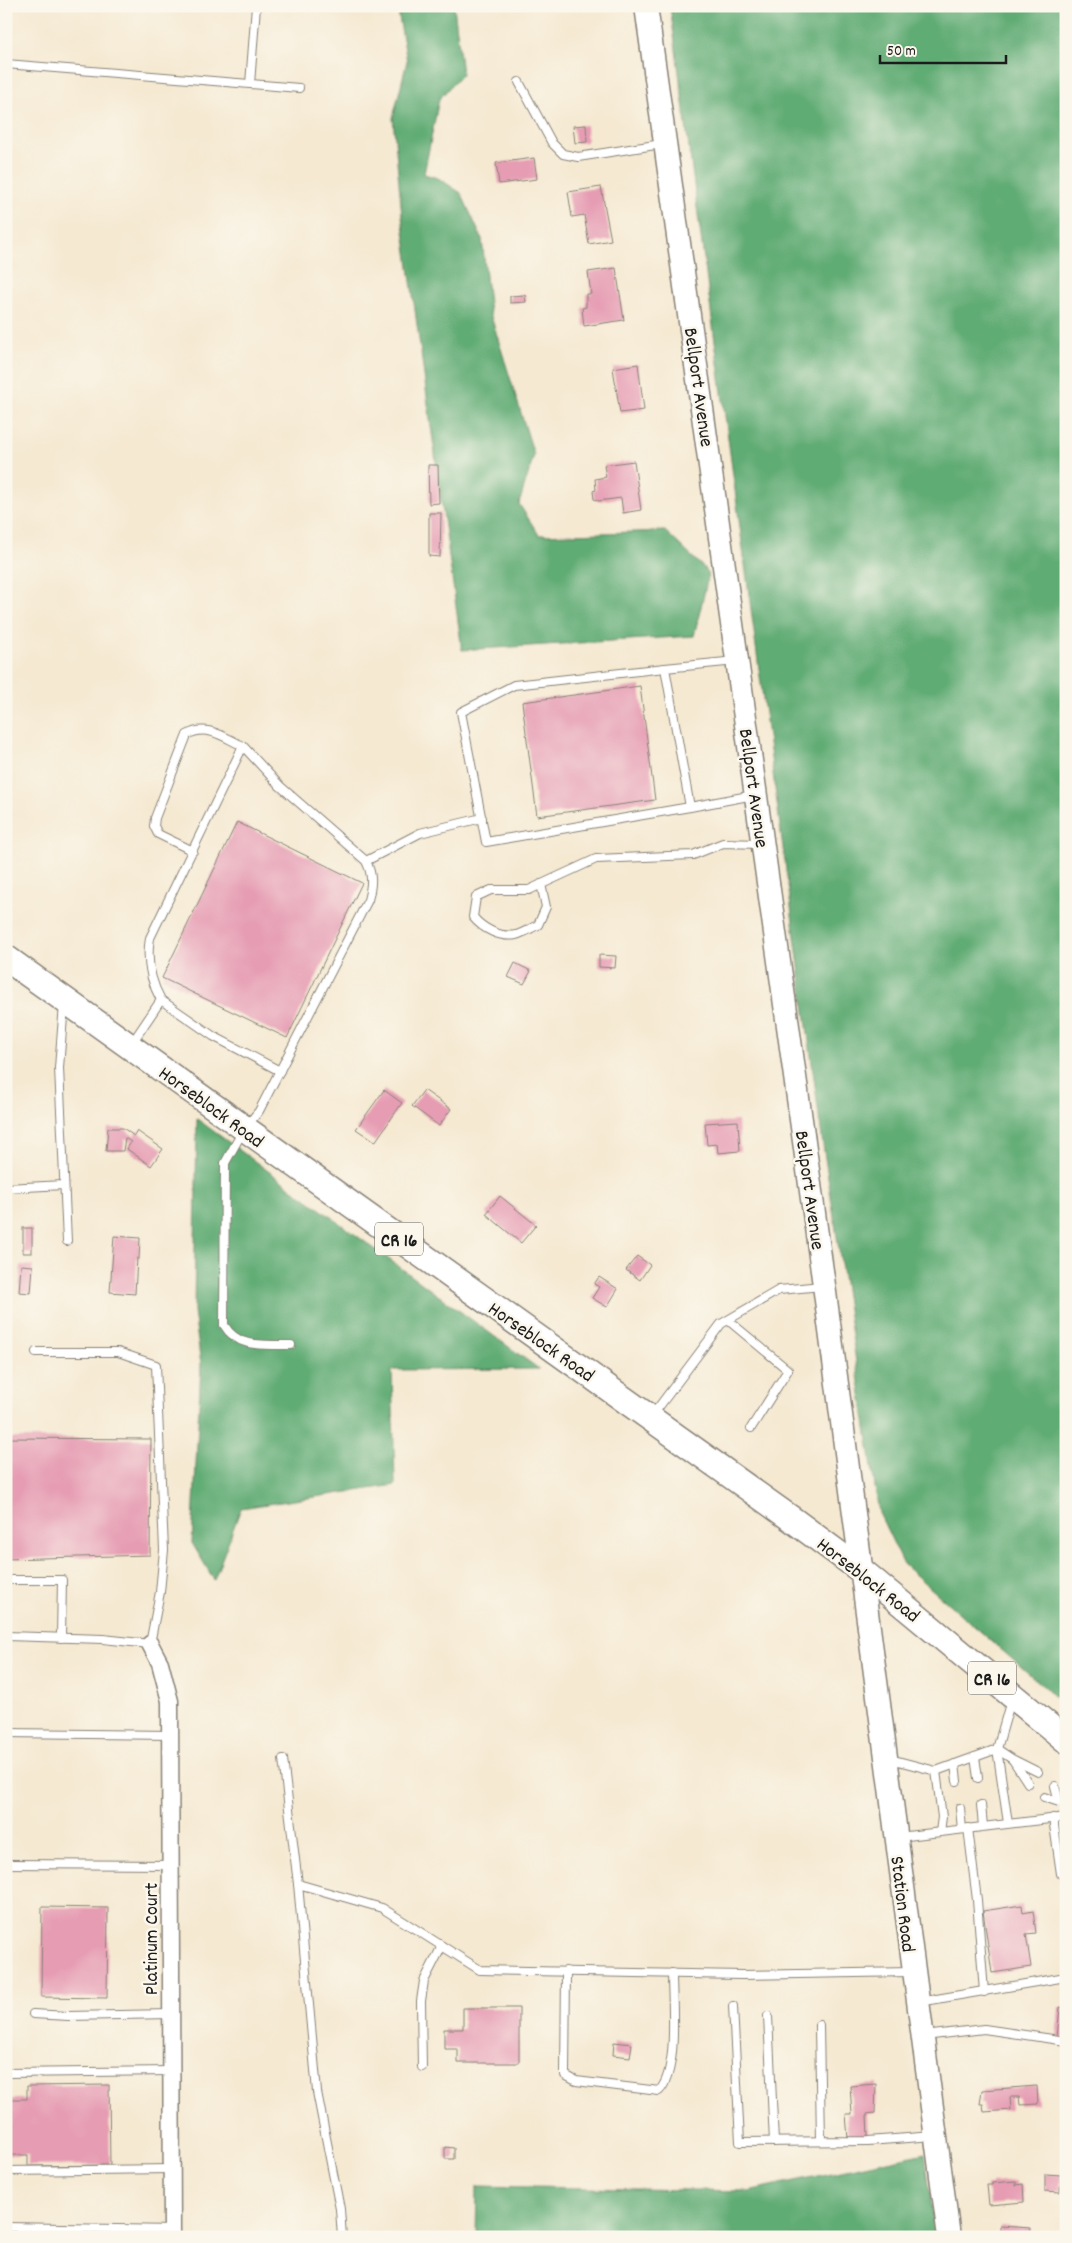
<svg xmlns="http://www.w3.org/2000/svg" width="1072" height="2243" font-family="Dekko,sans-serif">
  <rect width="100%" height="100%" fill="#fbf7ec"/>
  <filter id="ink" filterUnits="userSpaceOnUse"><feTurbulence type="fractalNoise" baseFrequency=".02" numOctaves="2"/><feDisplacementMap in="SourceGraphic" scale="10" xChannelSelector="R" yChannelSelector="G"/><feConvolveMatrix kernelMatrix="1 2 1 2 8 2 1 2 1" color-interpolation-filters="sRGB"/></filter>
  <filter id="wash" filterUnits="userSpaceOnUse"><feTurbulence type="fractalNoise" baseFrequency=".0096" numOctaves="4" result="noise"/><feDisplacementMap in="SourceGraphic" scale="20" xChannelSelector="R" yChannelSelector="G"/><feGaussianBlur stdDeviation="1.12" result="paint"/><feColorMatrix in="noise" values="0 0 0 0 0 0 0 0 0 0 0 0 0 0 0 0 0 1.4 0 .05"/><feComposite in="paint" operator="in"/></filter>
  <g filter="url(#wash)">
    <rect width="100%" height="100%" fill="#f5e9d2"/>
    <g fill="#60ac75" stroke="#3e6448">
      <polygon points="397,6 454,6 462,74 439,99 424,174 438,178 461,193 482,239 490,313 534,455 519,504 539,535 665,531 709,573 694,636 462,650 402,216 393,118 407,61"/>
      <polygon points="670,6 1066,6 1066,1706 904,1565 879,1513 822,1138"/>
      <polygon points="197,1119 539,1369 392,1370 395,1485 241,1508 214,1580 192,1543 201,1365 194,1311"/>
      <polygon points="925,2153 936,2237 476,2237 477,2186 748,2191"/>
    </g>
    <g id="blocks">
      <g fill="#e69db4">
        <polygon points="586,125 587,142 575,143 573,126"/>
        <polygon points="534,158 537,179 499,184 496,163"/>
        <polygon points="601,187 611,240 589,244 584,215 572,217 568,192"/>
        <polygon points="616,268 624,320 584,326 582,308 586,307 586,294 591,294 588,272"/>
        <polygon points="525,295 526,302 510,303 510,296"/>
        <polygon points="638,364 644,410 620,413 613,368"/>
        <polygon points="634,461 641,510 623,513 621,498 598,501 594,499 593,491 596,490 595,479 606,477 604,465"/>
        <polygon points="428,465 438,465 439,503 429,504"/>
        <polygon points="429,513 441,513 440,557 429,556"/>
        <polygon points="640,686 655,800 537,816 522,702"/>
        <polygon points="237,822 362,883 287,1038 162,978"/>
        <polygon points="599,955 616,956 615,968 599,967"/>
        <polygon points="515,963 531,971 524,984 508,977"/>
        <polygon points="384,1090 402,1103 375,1142 356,1129"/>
        <polygon points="424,1090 451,1109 439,1126 412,1106"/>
        <polygon points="738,1121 740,1151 718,1153 717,1144 707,1145 705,1123"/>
        <polygon points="108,1128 123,1128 134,1136 137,1131 163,1149 151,1166 127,1149 131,1142 125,1138 123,1151 106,1151"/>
        <polygon points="500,1196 536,1225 521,1243 486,1214"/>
        <rect x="23" y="1228" width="9" height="25"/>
        <polygon points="114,1236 140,1238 139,1259 137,1258 135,1294 110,1292"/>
        <polygon points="637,1256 650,1265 640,1280 626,1270"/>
        <polygon points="21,1265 33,1266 31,1293 19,1292"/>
        <polygon points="599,1277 618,1289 607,1307 592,1298 599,1287 594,1284"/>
        <polygon points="6,1438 151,1439 150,1555 6,1559"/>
        <polygon points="1022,1905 1023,1913 1033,1911 1036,1933 1026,1934 1031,1967 992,1973 983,1911"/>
        <polygon points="42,1907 108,1908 107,1998 41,1997"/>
        <polygon points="1060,2007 1066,2008 1066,2038 1057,2037"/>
        <polygon points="463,2008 519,2008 519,2063 458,2063 458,2049 444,2049 444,2029 463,2029"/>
        <polygon points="614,2042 632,2044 630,2057 613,2055"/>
        <polygon points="876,2084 875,2113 867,2114 868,2138 848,2139 846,2114 852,2114 850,2086"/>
        <polygon points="109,2085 110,2165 28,2166 28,2155 6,2155 6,2099 27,2099 27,2086"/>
        <polygon points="1037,2086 1038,2104 1020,2105 1019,2097 1010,2097 1011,2110 984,2112 983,2104 980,2104 982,2090"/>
        <polygon points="445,2147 454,2148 454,2159 445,2159"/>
        <polygon points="1045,2174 1061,2175 1060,2192 1045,2191"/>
        <polygon points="1016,2181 1016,2185 1023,2184 1024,2202 989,2205 987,2185 992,2185 992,2183"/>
        <polygon points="1000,2226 1031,2228 1030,2237 1000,2237"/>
      </g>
    </g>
  </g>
  <g filter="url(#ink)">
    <use href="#blocks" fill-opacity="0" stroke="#888277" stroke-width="1"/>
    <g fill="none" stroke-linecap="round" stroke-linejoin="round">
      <defs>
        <g id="service">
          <polyline points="6,64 299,88"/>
          <polyline points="519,82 552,143 563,154 578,157 662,144"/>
          <polyline points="250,84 256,6"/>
          <polyline points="736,661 665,668 690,807 754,795"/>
          <polyline points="665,668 514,685 461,712 486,842 690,807"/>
          <path d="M243,746L280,786L366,861C373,875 372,885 368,900L259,1111L244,1129L225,1163L224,1325C239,1350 265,1344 291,1345"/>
          <polyline points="366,861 420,833 482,818"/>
          <path d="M541,884L546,907L538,925C531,928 523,933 516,935C500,938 483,929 473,917L476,897L491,890H529L596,859L693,855L723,843L761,844"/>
          <polyline points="161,1000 213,1036 280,1071"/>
          <polyline points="64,1004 59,1068 67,1241"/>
          <path d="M132,1043L161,1000C150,980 146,961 150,938L243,746C225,738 207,723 187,735L155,818L154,826L158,834L193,851"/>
          <polyline points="6,1188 64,1185"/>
          <polyline points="729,1321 788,1370 751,1428"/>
          <polyline points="652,1416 721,1324 779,1290 822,1286"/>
          <polyline points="6,1580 62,1580 61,1638"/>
          <polyline points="6,1636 103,1639 150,1644 160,1592 164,1550 156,1365 118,1352 36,1352"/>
          <polyline points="6,1733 171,1735"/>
          <polyline points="997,1749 1012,1759 1038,1772"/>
          <polyline points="975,1757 978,1778"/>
          <polyline points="283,1759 298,1884"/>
          <polyline points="890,1759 936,1771 997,1749"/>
          <polyline points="1013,1760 1028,1783"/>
          <polyline points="955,1764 957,1781"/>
          <polyline points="936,1771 942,1817 940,1832"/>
          <polyline points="1044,1797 1059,1802 1055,1786"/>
          <polyline points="981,1805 983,1826"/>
          <polyline points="960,1808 962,1829"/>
          <polyline points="1053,1818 1061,1874"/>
          <polyline points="1008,1823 997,1749 1011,1700"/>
          <polyline points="968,1828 977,1900 984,1992"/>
          <polyline points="899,1837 1066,1817"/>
          <polyline points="6,1864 171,1865"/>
          <path d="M566,1971L565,2075L576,2081L659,2091C679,2071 672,2003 672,1973"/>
          <polyline points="919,2002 1066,1977"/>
          <polyline points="733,2006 740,2142 868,2141 934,2136"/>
          <polyline points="33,2014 68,2016 171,2014"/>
          <polyline points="768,2016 774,2142"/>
          <polyline points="819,2025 821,2141"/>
          <polyline points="924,2036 984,2029 1066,2041"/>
          <polyline points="422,2067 421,2001 424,1981 442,1946"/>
          <polyline points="6,2073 172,2071"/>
          <polyline points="6,2171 172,2169"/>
          <polyline points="6,2227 172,2230"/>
          <polyline points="342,2237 340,2209 317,2092 298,1884 382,1908 480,1970 742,1975 911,1972"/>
        </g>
        <polyline id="minor" points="150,1644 160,1663 170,1701 172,2237"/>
        <polyline id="secondary" points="646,6 824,1285 949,2237"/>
        <polyline id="primary" points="6,958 793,1520 862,1571 1066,1740"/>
      </defs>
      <use href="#service" stroke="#888277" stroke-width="10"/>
      <use href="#minor" stroke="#888277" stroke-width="19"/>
      <use href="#secondary" stroke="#888277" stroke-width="25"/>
      <use href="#primary" stroke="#888277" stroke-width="28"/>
      <use href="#service" stroke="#fff" stroke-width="8"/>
      <use href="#minor" stroke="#fff" stroke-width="16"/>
      <use href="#secondary" stroke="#fff" stroke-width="22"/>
      <use href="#primary" stroke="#fff" stroke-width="25"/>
    </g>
  </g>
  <g text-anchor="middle" stroke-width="5" stroke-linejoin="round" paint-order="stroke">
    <g fill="#fbf7ec" stroke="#5f5e5a" stroke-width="1">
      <rect x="375" y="1222.5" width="48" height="33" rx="4"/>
      <rect x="968" y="1661.5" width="48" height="33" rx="4"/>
    </g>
    <g font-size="19" font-weight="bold" fill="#1c1c1c">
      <text x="399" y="1246">CR 16</text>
      <text x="992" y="1685">CR 16</text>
    </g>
    <g font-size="20" fill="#1c1c1c" stroke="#fbf7ec">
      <text transform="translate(700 387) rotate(82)" y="7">Bellport Avenue</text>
      <text transform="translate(755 788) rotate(82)" y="7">Bellport Avenue</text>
      <text transform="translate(212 1106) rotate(36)" y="7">Horseblock Road</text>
      <text transform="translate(811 1190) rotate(82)" y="7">Bellport Avenue</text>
      <text transform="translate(542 1341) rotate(35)" y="7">Horseblock Road</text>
      <text transform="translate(869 1579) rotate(38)" y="7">Horseblock Road</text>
      <text transform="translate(904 1904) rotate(83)" y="7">Station Road</text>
      <text transform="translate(150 1939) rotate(-90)" y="7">Platinum Court</text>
    </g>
  </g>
  <rect width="1072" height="2243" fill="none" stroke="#fbf7ec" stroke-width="25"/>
  <path d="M880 55v8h126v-8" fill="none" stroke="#1c1c1c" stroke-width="2.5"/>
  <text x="887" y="55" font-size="15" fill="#1c1c1c" stroke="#fbf7ec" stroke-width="4" paint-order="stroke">50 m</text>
</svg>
